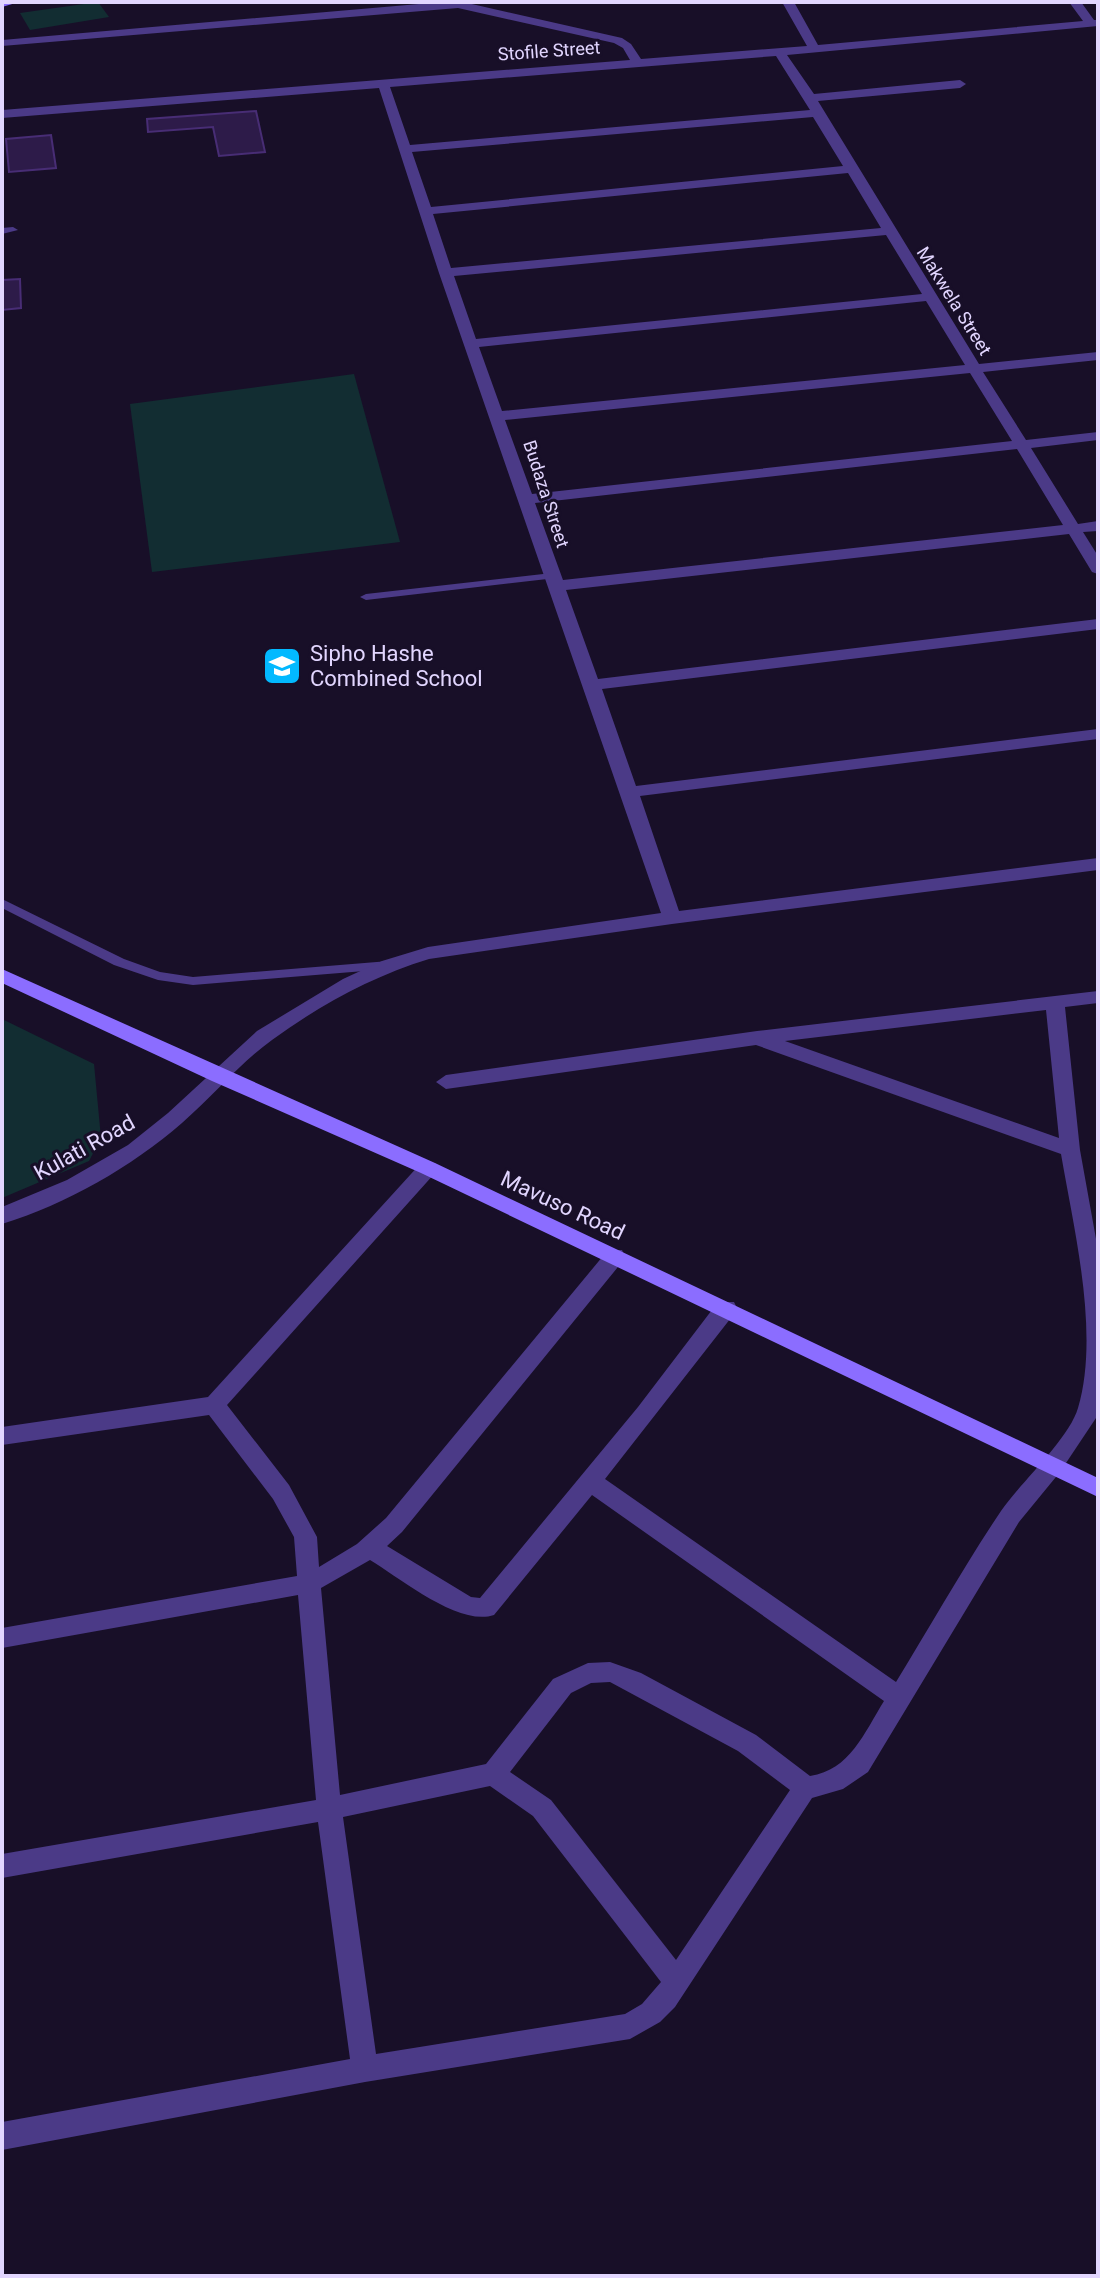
<svg xmlns="http://www.w3.org/2000/svg" width="1100" height="2278" font-family="Roboto,sans-serif">
  <rect width="100%" height="100%" fill="#180f28"/>
  <g fill="#122d32">
    <polygon points="98,2 109,17 30,30 20,13"/>
    <polygon points="354,374 400,542 152,572 130,404"/>
    <polygon points="2,1019 94,1064 101,1138 89,1161 2,1198"/>
  </g>
  <g fill="#2d1b49" stroke="#482d75" stroke-width="2">
    <polygon points="256,111 265,152 219,156 213,127 148,132 147,119"/>
    <polygon points="51,135 56,168 9,172 6,139"/>
    <polygon points="20,279 21,308 2,310 2,280"/>
  </g>
  <g fill="none" stroke-linecap="round" stroke-linejoin="round">
    <g fill="#4b3a87" fill-rule="evenodd">
      <polygon points="2,228 13,227 18,230 2,234"/>
      <polygon points="552,573 556,574 556,578 366,600 360,597 366,594"/>
      <polygon points="2,899 124,959 160,972 193,977 389,961 396,965 389,969 193,985 158,980 114,965 2,908"/>
    </g>
    <g fill="#4b3a87" fill-rule="evenodd">
      <path d="M442,2H463L622,38L631,44L641,59L807,46L782,2H794L818,45L1083,21L1069,2H1081L1094,20H1098V26L787,55L814,94L960,80L966,84L960,88L818,101L979,364L1098,352V360L983,372L1026,440L1098,432V440L1031,448L1078,524L1098,521V531L1083,532L1098,556V574L1092,572L1069,534L566,590L598,679L1098,619V629L602,689L636,786L1098,729V739L640,796L679,911L1098,858V870L672,924L429,959C373,976 320,1005 272,1040C240,1063 213,1096 182,1123C131,1167 67,1204 2,1224V1207L67,1180L128,1145L168,1113L257,1031L343,979L382,961L428,947L661,913L439,273L379,88L2,118V110L630,60L623,48L614,43L458,8L2,46V40ZM776,56L810,110L410,145L390,87ZM813,117L843,166L431,207L412,152ZM848,173L881,228L451,268L433,214ZM886,235L922,294L476,339L454,276ZM926,301L965,365L502,411L479,347ZM970,373L1012,441L532,494L505,420ZM1017,449L1063,525L563,580L535,503Z"/>
      <path d="M1098,991V1003L1065,1007L1080,1150L1098,1250V1415L1060,1472L1019,1522L868,1772L843,1789L812,1798L675,2007L660,2022L630,2039L365,2082L2,2150V2122L350,2059L318,1822L2,1878V1854L316,1800L298,1595L2,1648V1628L297,1576L294,1537L273,1499L209,1415L2,1445V1427L208,1397L421,1163H435L438,1168L435,1173L227,1405L289,1485L317,1537L319,1567L357,1544L386,1518L608,1250H622L625,1256L622,1262L402,1532L387,1546L471,1597L480,1598L638,1407L718,1302H734L737,1308L734,1314L605,1479L896,1682C931,1625 964,1566 1001,1511C1021,1482 1069,1439 1078,1408C1100,1334 1074,1230 1061,1154L756,1045L446,1089L436,1082L446,1075L757,1031ZM1046,1010L1059,1138L785,1041ZM592,1495L884,1701C864,1733 850,1770 810,1776L756,1735L641,1673L610,1662L588,1663L553,1679L486,1764L340,1795L321,1588L370,1560C400,1578 459,1627 494,1615ZM610,1682L738,1751L790,1790L676,1960L551,1800L510,1772L571,1693L591,1683ZM490,1786L533,1816L661,1982L642,2004L625,2014L376,2054L343,1817Z"/>
    </g>
    <g fill="#8b6dff" fill-rule="evenodd">
      <polygon points="2,2 19,2 2,7"/>
      <polygon points="2,969 435,1163 1098,1478 1098,1497 421,1173 212,1081 2,983"/>
    </g>
  </g>
  <defs>
    <symbol id="school-square" viewBox="-11 -11 22 22"><rect x="-9" y="-9" width="18" height="18" rx="4" fill="#02b9ff" stroke="#180f28"/><path d="M0-5L7-2L0 1L-7-2ZM-4 1L0 2.5L4 1V4Q0 6-4 4Z" fill="#fff"/></symbol>
  </defs>
  <g fill-rule="evenodd">
    <use href="#school-square" x="260" y="644" width="44" height="44"/>
  </g>
  <g text-anchor="middle" stroke-width="6" stroke-linejoin="round" paint-order="stroke">
    <g font-size="18" fill="#e2d6ff" stroke="#180f28">
      <text transform="translate(549 51) rotate(-4)" y="6">Stofile Street</text>
      <text transform="translate(954 301) rotate(58)" y="6">Makwela Street</text>
      <text transform="translate(546 494) rotate(72)" y="6">Budaza Street</text>
    </g>
    <g font-size="22" fill="#e2d6ff" stroke="#180f28" text-anchor="start">
      <text x="310" y="661">Sipho Hashe<tspan x="310" dy="25">Combined School</tspan></text>
    </g>
    <g font-size="22" fill="#e2d6ff" stroke="#180f28">
      <text transform="translate(84 1147) rotate(-29)" y="8">Kulati Road</text>
      <text transform="translate(563 1205) rotate(25)" y="8">Mavuso Road</text>
    </g>
  </g>
  <rect width="1100" height="2278" fill="none" stroke="#e2d6ff" stroke-width="8"/>
</svg>
